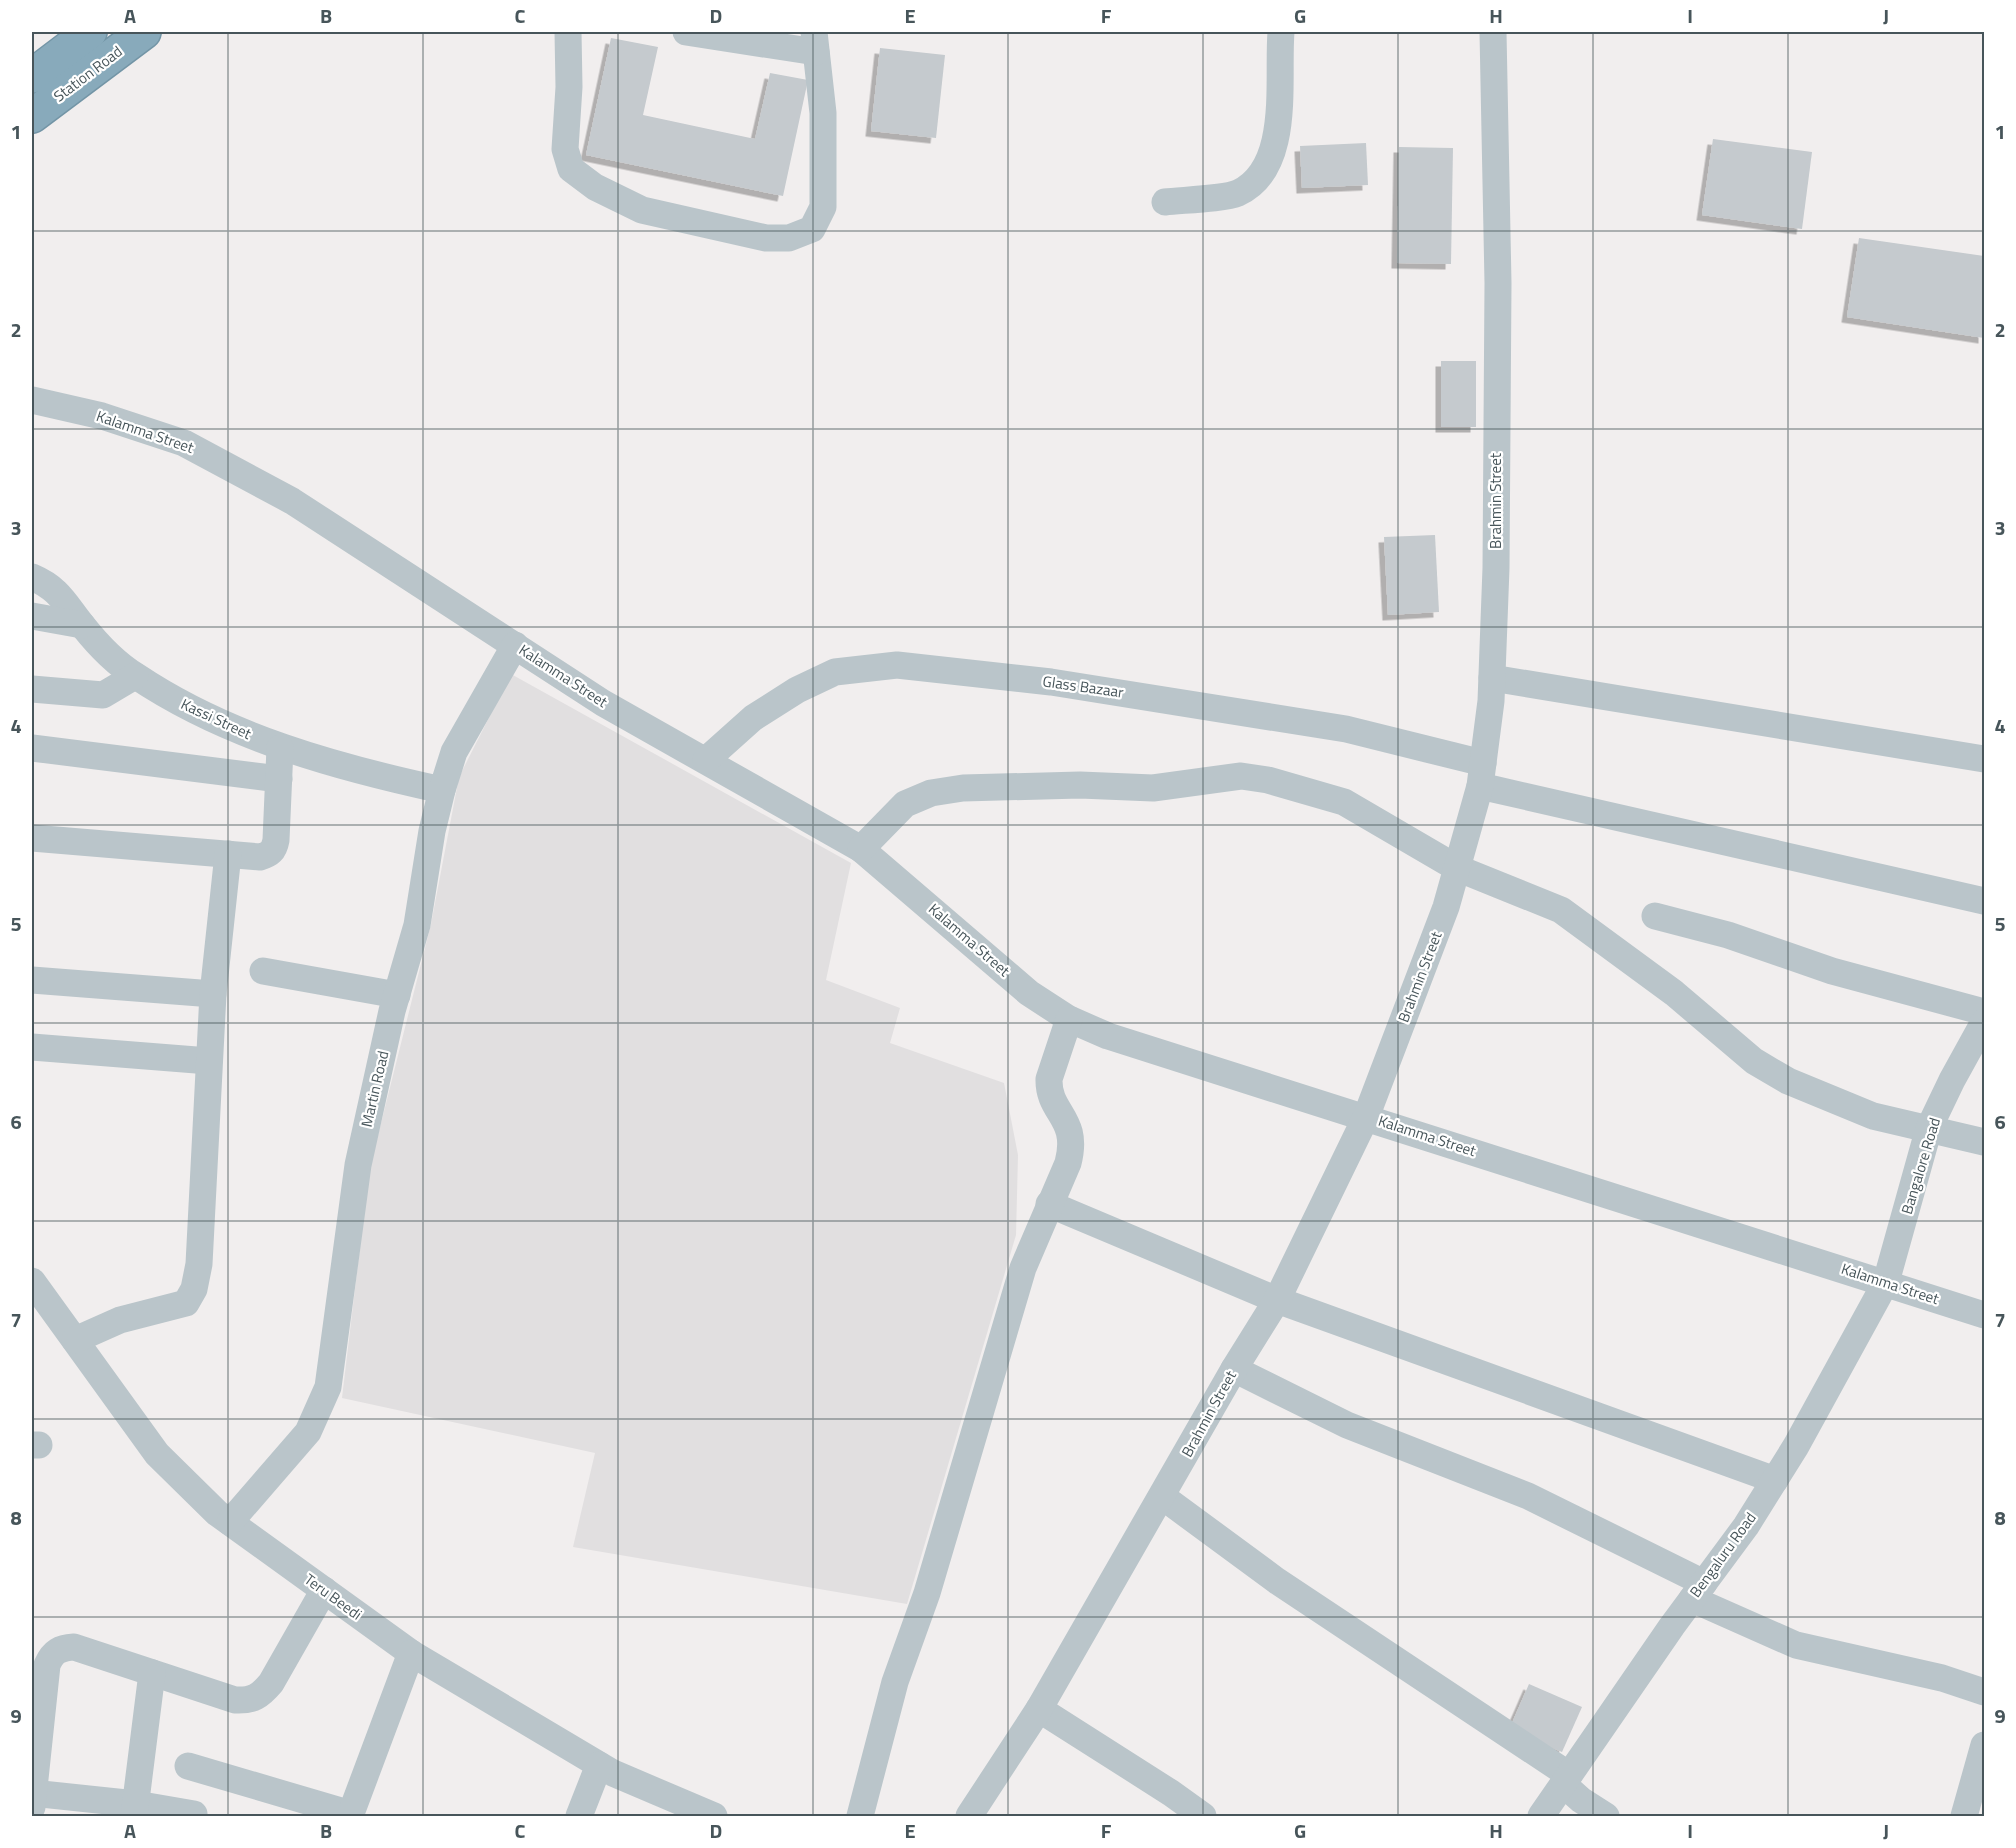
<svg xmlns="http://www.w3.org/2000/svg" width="2016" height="1848" font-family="'Titillium Web',sans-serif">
  <defs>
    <filter id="shadow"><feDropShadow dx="-5.5" dy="5.5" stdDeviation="0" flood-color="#0004"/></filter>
  </defs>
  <rect width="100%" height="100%" fill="#f1eeee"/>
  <polygon fill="#e1dfe0" points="511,674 851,863 826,980 900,1008 890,1043 1004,1083 1018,1155 1016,1235 907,1604 573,1547 595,1453 342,1398 369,1171 431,924 459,777"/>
  <g fill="#c5cace" filter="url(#shadow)">
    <polygon points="611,38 658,47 643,115 755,139 770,73 808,80 783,196 586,155"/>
    <polygon points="880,48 945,55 936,138 871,131"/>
    <polygon points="1713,139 1812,152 1802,229 1702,215"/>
    <polygon points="1366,143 1368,185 1302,188 1300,146"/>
    <polygon points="1399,147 1453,148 1451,264 1397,263"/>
    <polygon points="1859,238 1984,256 1984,338 1847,317"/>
    <rect x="1441" y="361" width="35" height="66"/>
    <polygon points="1435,535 1439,612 1388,615 1384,537"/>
    <polygon points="1529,1684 1582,1707 1562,1752 1509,1730"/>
  </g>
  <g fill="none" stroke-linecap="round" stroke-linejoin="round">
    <defs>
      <g id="highway">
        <polyline points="32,76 90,32"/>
        <polyline points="32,116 144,32"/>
      </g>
    </defs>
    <use href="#highway" stroke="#7395a6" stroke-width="36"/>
    <g stroke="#bac5ca" stroke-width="27">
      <polyline points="568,32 569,87 565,149 571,169 595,187 642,210 766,238 789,238 812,229 823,207 823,113 814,32"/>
      <polyline points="686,32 816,52"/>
      <path d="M1165,202C1182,200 1224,199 1238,193C1292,168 1277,80 1281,32"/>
      <polyline points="32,400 102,416 184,443 292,501 603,703 861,849 1029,993 1069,1019 1108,1036 1984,1315"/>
      <path d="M32,577C60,589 65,604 83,626C98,645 115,663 136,676C227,737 336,767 442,790"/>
      <polyline points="32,616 82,625"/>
      <polyline points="1492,678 1984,759"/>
      <polyline points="32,689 103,695 135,676"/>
      <polyline points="32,748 279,779"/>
      <polyline points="706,760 753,718 797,690 835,672 897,665 1051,682 1346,729 1483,763"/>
      <polyline points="1480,786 1984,901"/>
      <path d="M32,838L260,857C270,854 274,851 276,840L280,748"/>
      <polyline points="861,849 905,804 931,793 963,788 1080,785 1153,788 1241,776 1268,780 1344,802 1457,868 1561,910 1674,993 1754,1061 1788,1081 1873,1116 1984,1142"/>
      <polyline points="1655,916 1728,935 1832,971 1984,1012"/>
      <polyline points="263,971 397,995"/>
      <polyline points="32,980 213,994"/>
      <polyline points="32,1047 209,1061"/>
      <polyline points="1049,1204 1277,1300 1775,1480"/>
      <polyline points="32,1281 157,1454 217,1513 411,1653 613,1773 714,1816"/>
      <polyline points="75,1340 120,1320 186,1303 194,1289 199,1264 213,994 228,854"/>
      <polyline points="1234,1369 1347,1425 1528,1496 1704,1583"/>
      <polyline points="32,1445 39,1445"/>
      <polyline points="1163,1497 1277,1581 1569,1775"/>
      <polyline points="230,1522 308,1432 328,1387 358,1165 392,1011 417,925 432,831 442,790 454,752 515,645"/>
      <polyline points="1692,1599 1796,1645 1942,1678 1984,1692"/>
      <polyline points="1039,1709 1171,1793 1203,1816"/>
      <polyline points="188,1766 351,1814"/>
      <polyline points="1563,1784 1581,1800 1606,1816"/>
      <polyline points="32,1793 136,1804 194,1814"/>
      <path d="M32,1807L47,1665C53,1651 60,1648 74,1647L235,1700C253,1701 260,1696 271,1683L324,1590"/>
      <polyline points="134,1816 152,1673"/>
      <polyline points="350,1816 411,1653"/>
      <polyline points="579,1816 599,1765"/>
      <path d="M860,1816L895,1682L927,1593L1023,1268L1068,1163C1080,1117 1048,1114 1049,1079L1069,1019"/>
      <polyline points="969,1816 1039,1709 1234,1369 1277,1300 1366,1117 1446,907 1480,786 1491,701 1496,568 1498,283 1493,32"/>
      <polyline points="1541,1816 1672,1626 1746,1526 1796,1446 1886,1282 1929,1128 1952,1080 1984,1022"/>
      <polyline points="1964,1816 1984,1745"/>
    </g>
    <use href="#highway" stroke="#8ab" stroke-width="33"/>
  </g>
  <path fill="none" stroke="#47555a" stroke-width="1.5" stroke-opacity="0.55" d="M228,32V1816M423,32V1816M618,32V1816M813,32V1816M1008,32V1816M1203,32V1816M1398,32V1816M1593,32V1816M1788,32V1816M32,231H1984M32,429H1984M32,627H1984M32,825H1984M32,1023H1984M32,1221H1984M32,1419H1984M32,1617H1984"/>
  <g text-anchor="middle" stroke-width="4.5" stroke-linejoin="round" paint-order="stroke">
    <g font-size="15" fill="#47555a" stroke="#fff">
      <text transform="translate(88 74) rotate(-37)" y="5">Station Road</text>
      <text transform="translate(145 432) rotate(19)" y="5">Kalamma Street</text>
      <text transform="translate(1496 501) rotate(-90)" y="5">Brahmin Street</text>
      <text transform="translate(563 676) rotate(33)" y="5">Kalamma Street</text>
      <text transform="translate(1083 687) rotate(8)" y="5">Glass Bazaar</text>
      <text transform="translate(216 719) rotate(25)" y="5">Kassi Street</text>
      <text transform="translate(969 940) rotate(41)" y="5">Kalamma Street</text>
      <text transform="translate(1420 977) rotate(-69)" y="5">Brahmin Street</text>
      <text transform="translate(375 1089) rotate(-77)" y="5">Martin Road</text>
      <text transform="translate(1427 1136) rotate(18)" y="5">Kalamma Street</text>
      <text transform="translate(1921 1166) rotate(-73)" y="5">Bangalore Road</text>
      <text transform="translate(1890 1284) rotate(18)" y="5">Kalamma Street</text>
      <text transform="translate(1209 1414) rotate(-61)" y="5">Brahmin Street</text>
      <text transform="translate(1723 1555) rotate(-54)" y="5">Bengaluru Road</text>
      <text transform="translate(333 1597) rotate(36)" y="5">Teru Beedi</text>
    </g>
  </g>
  <rect width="2016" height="1848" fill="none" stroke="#ffffff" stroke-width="66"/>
  <rect x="33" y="33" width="1950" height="1782" fill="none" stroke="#47555a" stroke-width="2"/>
  <g font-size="20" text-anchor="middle" font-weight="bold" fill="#47555a">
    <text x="130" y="23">A</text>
    <text x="326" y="23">B</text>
    <text x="520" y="23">C</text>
    <text x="716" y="23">D</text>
    <text x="910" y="23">E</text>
    <text x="1106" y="23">F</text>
    <text x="1300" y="23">G</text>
    <text x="1496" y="23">H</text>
    <text x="1690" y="23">I</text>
    <text x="1886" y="23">J</text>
    <text x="16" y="139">1</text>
    <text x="2000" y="139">1</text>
    <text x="16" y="337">2</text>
    <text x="2000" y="337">2</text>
    <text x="16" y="535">3</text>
    <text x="2000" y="535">3</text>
    <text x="16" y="733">4</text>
    <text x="2000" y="733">4</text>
    <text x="16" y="931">5</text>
    <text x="2000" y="931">5</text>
    <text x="16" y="1129">6</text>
    <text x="2000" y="1129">6</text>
    <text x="16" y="1327">7</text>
    <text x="2000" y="1327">7</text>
    <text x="16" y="1525">8</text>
    <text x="2000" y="1525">8</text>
    <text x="16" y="1723">9</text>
    <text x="2000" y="1723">9</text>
    <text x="130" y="1838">A</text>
    <text x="326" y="1838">B</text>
    <text x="520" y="1838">C</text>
    <text x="716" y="1838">D</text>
    <text x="910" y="1838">E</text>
    <text x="1106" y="1838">F</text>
    <text x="1300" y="1838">G</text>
    <text x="1496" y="1838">H</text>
    <text x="1690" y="1838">I</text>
    <text x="1886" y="1838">J</text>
  </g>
</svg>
